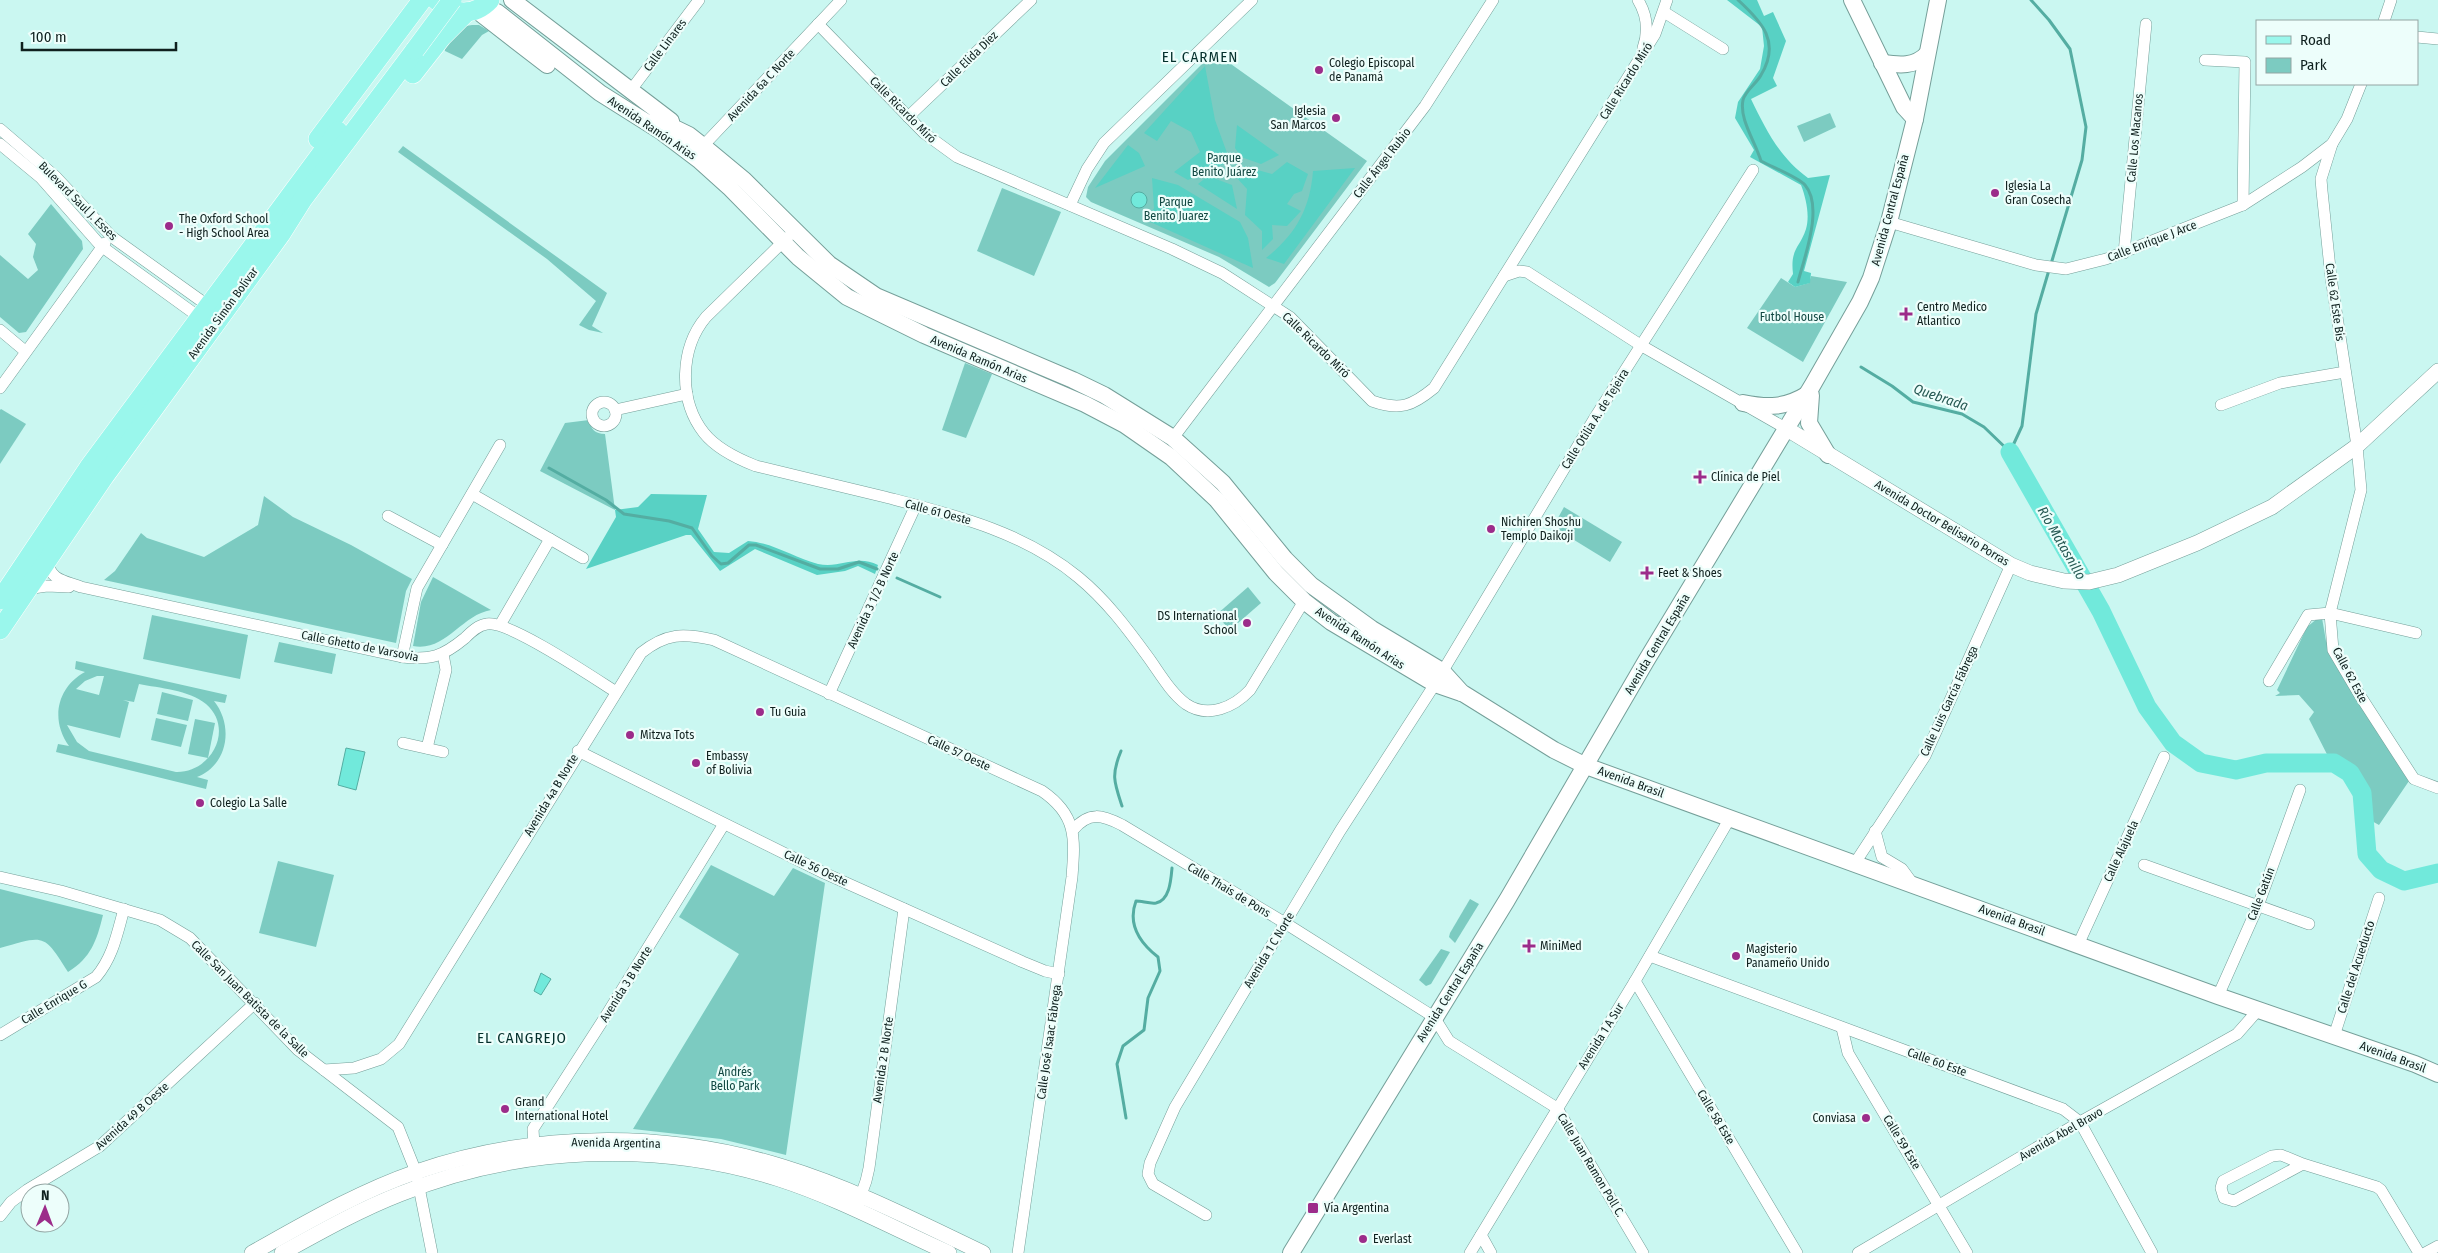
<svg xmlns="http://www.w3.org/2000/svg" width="2438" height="1253" font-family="'Fira Sans Condensed',sans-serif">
  <rect width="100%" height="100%" fill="#caf7f1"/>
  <g fill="#7ccbc1" fill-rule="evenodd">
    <polygon points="472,25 479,25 489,31 482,35 462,59 445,51 444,48 466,26"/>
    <polygon points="1214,52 1367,161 1275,283 1269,287 1219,257 1091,202 1086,197 1088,187 1105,161"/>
    <polygon points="1830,113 1836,127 1804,142 1797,126"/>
    <polygon points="403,146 607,293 592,326 603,333 589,330 579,325 596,301 547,259 398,152"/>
    <polygon points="1002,188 1061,212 1034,276 977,251"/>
    <polygon points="51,204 82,241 83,249 26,332 19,333 0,317 0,255 28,279 38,270 33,257 36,244 28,234"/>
    <polygon points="1811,276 1847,282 1803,362 1747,328 1781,278 1795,287 1809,283"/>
    <polygon points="965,363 992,374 966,438 942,430"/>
    <polygon points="1,409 26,424 0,464 0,410"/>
    <path d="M589,420C591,429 595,434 605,434L615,510L540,471L565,423Z"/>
    <polygon points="264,496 293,517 351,545 412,579 406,591 396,643 104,580 115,571 141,533 147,538 204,557 258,525"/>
    <polygon points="1564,507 1622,542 1610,562 1553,527"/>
    <path d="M433,577L491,610C461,615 446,652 413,646L421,602Z"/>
    <polygon points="1248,587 1261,603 1230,630 1216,615"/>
    <polygon points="152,615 248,635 240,679 143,659"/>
    <polygon points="2318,618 2322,618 2326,641 2336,655 2409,781 2379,825 2361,815 2359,795 2349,777 2334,768 2309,719 2314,712 2299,695 2275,696 2280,693 2277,690 2307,627"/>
    <polygon points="279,642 336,654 332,674 274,662"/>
    <path d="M76,661L227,695L225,703L214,701C234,726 228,765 197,777L208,780L206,789L56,752L58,744L69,746C50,720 57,687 85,672L75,669ZM97,676H104L99,695L76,689L85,681ZM139,684C159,688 189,690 206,704C235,729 211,773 176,772L89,751L77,742L67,725L120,738L129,702L123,700L134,702Z"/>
    <polygon points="162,692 193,700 188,721 157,714"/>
    <polygon points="156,718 187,725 181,747 151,740"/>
    <polygon points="195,719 215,723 208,758 188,754"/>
    <polygon points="278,861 334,875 316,947 259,933"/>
    <polygon points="711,865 774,896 793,868 825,883 786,1155 721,1139 633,1129 739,954 679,917"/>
    <path d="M0,889L103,915C97,940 91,958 68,972C43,932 44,936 0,948Z"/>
    <polygon points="1470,899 1479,904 1455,943 1449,937 1450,933"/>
    <polygon points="1441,949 1450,952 1431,984 1426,986 1419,980"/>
  </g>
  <g fill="#58d1c4">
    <path d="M1727,0H1757L1764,16L1773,12L1786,41L1773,78L1777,86L1751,99C1766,130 1780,158 1808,178L1830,175L1804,271L1811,273L1810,283L1795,287L1788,282L1793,274C1790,248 1800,248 1806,229C1810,215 1806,198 1801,185L1750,157L1754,150L1735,118L1738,102L1760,69L1764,46L1762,27Z"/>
    <polygon points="1205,66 1215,120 1230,161 1188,180 1174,172 1200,152 1191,132 1171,121 1157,141 1144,133"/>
    <polygon points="1237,125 1279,155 1261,164 1241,157 1235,148"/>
    <polygon points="1128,145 1139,153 1145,166 1095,188"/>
    <polygon points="1287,162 1308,174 1302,191 1294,194 1287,204 1301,211 1287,226 1272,225 1273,239 1262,250 1262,231 1245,215 1247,189 1236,177 1243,166 1272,174"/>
    <path d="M1355,168L1284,264L1266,258C1296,234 1310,209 1313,171Z"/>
    <polygon points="1208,176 1232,185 1237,209 1198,184"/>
    <polygon points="1152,178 1178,185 1240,222 1248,238 1253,268 1148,221 1154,208"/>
    <path d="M651,494L707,495L698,529L714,552L729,553L748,541C774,543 794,558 818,564C840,569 856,554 878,565L875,574L858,566L845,571L817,575L755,549L720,571L691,535H686L586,569L616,517L615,510L638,507Z"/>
  </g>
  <g fill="#71e9db" stroke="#54ada2">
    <circle cx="1139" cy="200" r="8"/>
    <polygon points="346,748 365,752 356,790 338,785"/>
    <polygon points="541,973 551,979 541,995 534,991"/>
  </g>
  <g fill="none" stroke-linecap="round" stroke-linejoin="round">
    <g stroke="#54ada2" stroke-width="3">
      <path d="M1738,0C1762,22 1781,42 1761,75C1757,83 1745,91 1743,100C1739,119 1755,141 1761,161C1772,167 1798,177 1805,185C1824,207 1804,258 1798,282"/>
      <polyline points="2031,0 2049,20 2070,49 2086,127 2082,160 2051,264"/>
      <polyline points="1861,367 1892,386 1913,402 1962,414 1984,427 2010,452 2022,426 2036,314 2049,270"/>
      <polyline points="549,468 606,500 624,514 669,521 692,528 712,556 721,564 728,563 749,545 756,545 820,569 838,569 859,562 877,569"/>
      <polyline points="897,578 940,597"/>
      <path d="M1121,751C1111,775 1114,782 1122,806"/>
      <path d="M1126,1118L1117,1064L1123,1046L1144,1030L1148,998L1160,971L1158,957C1140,943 1127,925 1136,901C1142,901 1150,904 1156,903C1170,900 1171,879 1172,868"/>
    </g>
    <polyline stroke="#71e9db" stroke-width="19" points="2010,452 2101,611 2147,707 2173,743 2201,763 2236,770 2266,763 2334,763 2350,773 2362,793 2367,854 2381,870 2404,881 2438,873"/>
    <defs>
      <g id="minor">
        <path d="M1638,0C1647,15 1649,31 1643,48"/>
        <polyline points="1664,12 1723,49"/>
        <polyline points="2384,21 2391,0"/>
        <path d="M818,24L924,133L957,157L1172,249L1222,273L1290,317L1372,401C1400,411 1412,406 1434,388L1655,34L1667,0"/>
        <polyline points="2417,37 2438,39"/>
        <polyline points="2205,60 2245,62 2243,205"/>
        <polyline points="631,90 699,0"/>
        <polyline points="908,117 1031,0"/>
        <polyline points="0,129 56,177 112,237 207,305"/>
        <polyline points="0,144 41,178 101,246 199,317"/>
        <polyline points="2332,144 2321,179 2322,191 2331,278 2357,446 2361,490 2330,613 2333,650 2359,694 2414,779 2438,788"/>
        <polyline points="703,146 841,0"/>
        <polyline points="1070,205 1087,169 1104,143 1252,0"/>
        <polyline points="1889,222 2036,265 2066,269 2106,259 2243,205 2302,167 2332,144 2347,119 2361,84"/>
        <path d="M788,237L706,317C680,348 678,400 704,433C716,448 738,459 756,466C799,476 842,487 885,497C954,515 1022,531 1078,577C1106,600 1127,628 1148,657C1159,672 1170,692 1186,704C1208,719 1234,707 1250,690L1304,601"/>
        <polyline points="2124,253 2146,24"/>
        <polyline points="1504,276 1519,271 1527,272 1642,346 1787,429"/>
        <polyline points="0,330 25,351"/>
        <polyline points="0,388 105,243"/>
        <circle cx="604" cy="414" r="12"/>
        <polyline points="2221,405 2280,383 2345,372"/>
        <polyline points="615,410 687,394"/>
        <polyline points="1173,438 1425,106 1493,0"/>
        <polyline points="472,494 583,558"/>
        <polyline points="388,516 442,545"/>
        <path d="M46,560C52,581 62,580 81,587L402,657C431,660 442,657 465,638C471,632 478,625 487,624C508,620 594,678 616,692"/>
        <polyline points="26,589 47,586 69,587"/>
        <polyline points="500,625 550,539"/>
        <polyline points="402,657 417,588 500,445"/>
        <polyline points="2269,681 2308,615 2330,613 2416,633"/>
        <polyline points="829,694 916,505"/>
        <polyline points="403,743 443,752"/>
        <polyline points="427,748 446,670 443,654"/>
        <polyline points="578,751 824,873 1023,962 1045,971 1059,974"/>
        <path d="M1073,830C1089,811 1102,815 1122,825L1285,923L1434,1017L1449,1041L1557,1108L1643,1253"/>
        <polyline points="1875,831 1882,857 1902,869 1913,884"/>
        <polyline points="1855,863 1925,756 2011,565"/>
        <polyline points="2144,865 2309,924"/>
        <polyline points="0,877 61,891 160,920 190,938 298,1050 398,1127 416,1172 432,1253"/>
        <polyline points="2078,945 2164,757"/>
        <polyline points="1650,956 2063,1109 2080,1122 2152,1253"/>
        <polyline points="1635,981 1797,1253"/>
        <polyline points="2218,996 2258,906 2300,790"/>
        <polyline points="1842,1028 1848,1053 1967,1253"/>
        <path d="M0,1035L96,977C113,957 117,934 124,909"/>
        <polyline points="2334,1036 2379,898"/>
        <path d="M324,1070L354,1068L381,1059L399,1044L641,653C666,633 683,633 714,640L1042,791C1077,815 1075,838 1072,877L1018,1253"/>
        <polyline points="534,1145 533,1129 607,1014 724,824"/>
        <polyline points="2303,1164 2234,1201 2224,1198 2221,1188 2223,1181 2272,1156 2281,1155 2303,1164 2377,1187 2381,1190 2419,1253"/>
        <polyline points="858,1203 866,1181 869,1168 904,909"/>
        <polyline points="1206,1215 1153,1184 1148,1174 1150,1163 1175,1107 1340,831 1435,684 1594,419 1753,170"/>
        <polyline points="0,1216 11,1202 27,1190 100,1146 255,1003"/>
        <polyline points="1481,1235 1491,1253"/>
        <polyline points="1470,1253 1635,981 1730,818"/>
        <polyline points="1858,1253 2080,1122 2237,1034 2259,1009"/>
        <polyline points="2425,1253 2438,1246"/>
      </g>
      <g id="tertiary">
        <polyline points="1787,429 2011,565 2030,573 2064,581 2089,582 2118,575 2197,543 2272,507 2357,446 2438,371"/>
        <path d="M252,1253C304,1224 358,1192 416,1172C532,1132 665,1130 783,1167C852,1188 918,1222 983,1253"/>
        <path d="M282,1253C320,1232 359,1210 400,1194C518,1146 658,1140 779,1179C838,1198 893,1228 949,1253"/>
      </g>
      <g id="secondary">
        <polyline points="512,0 671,121"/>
        <polyline points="1852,0 1904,107 1915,119"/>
        <polyline points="476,10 547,65"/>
        <polyline points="497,12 600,93 662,132 699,160 729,187 798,257 847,297 924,335 1085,404 1125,425 1171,457 1217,500 1276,573 1304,601 1331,622 1435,684 1464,694 1554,750 1586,766 2218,996 2415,1064 2438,1074"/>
        <path d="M1882,63C1899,65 1915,67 1927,54"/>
        <polyline points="656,119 689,135 703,146 744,180 829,264 876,296 1073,380 1104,395 1173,438 1223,483 1285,559 1311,585 1372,629 1442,671 1462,693"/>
        <polyline points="1811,395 1809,423 1828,455"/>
        <path d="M1743,403C1768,408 1785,408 1808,394"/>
        <polyline points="1291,1253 1507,900 1646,661 1812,386 1860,302 1871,278 1889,222 1915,119 1938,0"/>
      </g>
      <g id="primary">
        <path d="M436,0C452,15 474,17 490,0"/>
        <polyline points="413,74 442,37 467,12"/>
        <polyline points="318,139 422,0"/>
        <polyline points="0,600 89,467 338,131"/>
        <polyline points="0,630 104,477 281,234 303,199 415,50"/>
      </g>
    </defs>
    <use href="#minor" stroke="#759f99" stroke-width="12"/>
    <use href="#tertiary" stroke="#759f99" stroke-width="16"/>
    <use href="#secondary" stroke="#759f99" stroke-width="18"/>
    <use href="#primary" stroke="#fff" stroke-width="20"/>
    <use href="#minor" stroke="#fff" stroke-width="11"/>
    <use href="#tertiary" stroke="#fff" stroke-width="15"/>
    <use href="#secondary" stroke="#fff" stroke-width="16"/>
    <use href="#primary" stroke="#9af7ec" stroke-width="19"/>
    <defs>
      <polyline id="primary-bridge" points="415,50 452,0"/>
    </defs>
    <use href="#primary-bridge" stroke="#fff" stroke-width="20" stroke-linecap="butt"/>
    <use href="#primary-bridge" stroke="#9af7ec" stroke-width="19"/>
  </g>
  <g fill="#9c2c8a" stroke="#edfefb" stroke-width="2">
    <circle cx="1319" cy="70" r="5"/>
    <circle cx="1336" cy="118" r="5"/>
    <circle cx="1995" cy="193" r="5"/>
    <circle cx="169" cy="226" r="5"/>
    <path d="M1903.5 306.5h5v5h5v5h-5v5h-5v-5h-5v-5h5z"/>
    <path d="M1697.5 469.5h5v5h5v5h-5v5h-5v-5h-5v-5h5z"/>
    <circle cx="1491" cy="529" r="5"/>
    <path d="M1644.5 565.5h5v5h5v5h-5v5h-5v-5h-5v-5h5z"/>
    <circle cx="1247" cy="623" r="5"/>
    <circle cx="760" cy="712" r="5"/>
    <circle cx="630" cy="735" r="5"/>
    <circle cx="696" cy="763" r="5"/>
    <circle cx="200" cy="803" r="5"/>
    <path d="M1526.5 938.5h5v5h5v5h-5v5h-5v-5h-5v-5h5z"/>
    <circle cx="1736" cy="956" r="5"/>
    <circle cx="505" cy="1109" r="5"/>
    <circle cx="1866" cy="1118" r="5"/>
    <rect x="1307" y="1202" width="12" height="12" rx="2.5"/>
    <circle cx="1363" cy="1239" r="5"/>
  </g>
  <g text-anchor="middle" stroke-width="4.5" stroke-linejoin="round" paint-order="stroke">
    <g font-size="12" fill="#0f201e" stroke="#edfefb">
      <text transform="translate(665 45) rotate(-53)" y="4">Calle Linares</text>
      <text transform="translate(969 59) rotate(-44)" y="4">Calle Elida Diez</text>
      <text transform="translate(1626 81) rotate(-58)" y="4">Calle Ricardo Miró</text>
      <text transform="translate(761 85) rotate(-47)" y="4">Avenida 6a C Norte</text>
      <text transform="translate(903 110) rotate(45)" y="4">Calle Ricardo Miró</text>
      <text transform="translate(652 128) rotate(34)" y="4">Avenida Ramón Arias</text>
      <text transform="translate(2135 138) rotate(-85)" y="4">Calle Los Macanos</text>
      <text transform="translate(1382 163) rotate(-52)" y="4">Calle Ángel Rubio</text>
      <text transform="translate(78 201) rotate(45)" y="4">Bulevard Saul J. Esses</text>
      <text transform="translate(1890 210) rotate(-75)" y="4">Avenida Central España</text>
      <text transform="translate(2152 241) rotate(-21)" y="4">Calle Enrique J Arce</text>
      <text transform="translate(2335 302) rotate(82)" y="4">Calle 62 Este Bis</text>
      <text transform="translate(223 313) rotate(-54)" y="4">Avenida Simón Bolívar</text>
      <text transform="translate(1316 345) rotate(44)" y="4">Calle Ricardo Miró</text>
      <text transform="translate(979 359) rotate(23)" y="4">Avenida Ramón Arias</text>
      <text transform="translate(1595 419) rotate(-58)" y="4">Calle Otilia A. de Tejeira</text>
      <text transform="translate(938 512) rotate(15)" y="4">Calle 61 Oeste</text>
      <text transform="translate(1942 523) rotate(31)" y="4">Avenida Doctor Belisario Porras</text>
      <text transform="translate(873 600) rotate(-65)" y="4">Avenida 3 1/2 B Norte</text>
      <text transform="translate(1360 638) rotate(33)" y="4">Avenida Ramón Arias</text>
      <text transform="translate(1657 644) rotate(-59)" y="4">Avenida Central España</text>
      <text transform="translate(360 646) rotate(11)" y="4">Calle Ghetto de Varsovia</text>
      <text transform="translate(2350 675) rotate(62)" y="4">Calle 62 Este</text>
      <text transform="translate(1949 701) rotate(-65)" y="4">Calle Luis García Fábrega</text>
      <text transform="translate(959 753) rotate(25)" y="4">Calle 57 Oeste</text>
      <text transform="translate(1631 782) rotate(20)" y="4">Avenida Brasil</text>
      <text transform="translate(551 795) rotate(-59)" y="4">Avenida 4a B Norte</text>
      <text transform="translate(2121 851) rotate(-65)" y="4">Calle Alajuela</text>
      <text transform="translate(816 868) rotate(25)" y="4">Calle 56 Oeste</text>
      <text transform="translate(1229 890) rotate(31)" y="4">Calle Thais de Pons</text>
      <text transform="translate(2261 894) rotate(-69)" y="4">Calle Gatún</text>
      <text transform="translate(2012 920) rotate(20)" y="4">Avenida Brasil</text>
      <text transform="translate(1269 950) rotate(-59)" y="4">Avenida 1 C Norte</text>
      <text transform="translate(2356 967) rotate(-72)" y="4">Calle del Acueducto</text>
      <text transform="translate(626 984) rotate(-58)" y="4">Avenida 3 B Norte</text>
      <text transform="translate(1450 992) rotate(-58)" y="4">Avenida Central España</text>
      <text transform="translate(250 999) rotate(45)" y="4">Calle San Juan Batista de la Salle</text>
      <text transform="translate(54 1002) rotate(-31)" y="4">Calle Enrique G</text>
      <text transform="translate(1601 1036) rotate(-58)" y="4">Avenida 1 A Sur</text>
      <text transform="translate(1049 1042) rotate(-82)" y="4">Calle José Isaac Fábrega</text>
      <text transform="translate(2393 1057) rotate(20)" y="4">Avenida Brasil</text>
      <text transform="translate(883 1060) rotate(-82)" y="4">Avenida 2 B Norte</text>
      <text transform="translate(1937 1062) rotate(20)" y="4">Calle 60 Este</text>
      <text transform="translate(132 1116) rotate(-42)" y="4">Avenida 49 B Oeste</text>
      <text transform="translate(1716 1117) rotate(59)" y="4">Calle 58 Este</text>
      <text transform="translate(2061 1134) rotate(-30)" y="4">Avenida Abel Bravo</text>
      <text transform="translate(1902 1142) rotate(59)" y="4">Calle 59 Este</text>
      <text transform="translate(616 1143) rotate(1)" y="4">Avenida Argentina</text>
      <text transform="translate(1591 1165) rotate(59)" y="4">Calle Juan Ramon Poll C.</text>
    </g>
    <g font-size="12" fill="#0f201e" stroke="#edfefb" text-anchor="start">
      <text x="1329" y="67">Colegio Episcopal<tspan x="1329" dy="14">de Panamá</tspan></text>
      <text x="1326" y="115" text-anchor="end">Iglesia<tspan x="1326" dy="14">San Marcos</tspan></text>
      <text x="2005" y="190">Iglesia La<tspan x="2005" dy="14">Gran Cosecha</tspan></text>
      <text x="179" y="223">The Oxford School<tspan x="179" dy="14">- High School Area</tspan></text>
      <text x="1917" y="311">Centro Medico<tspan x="1917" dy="14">Atlantico</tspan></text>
      <text x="1711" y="481">Clínica de Piel</text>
      <text x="1501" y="526">Nichiren Shoshu<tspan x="1501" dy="14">Templo Daikoji</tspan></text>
      <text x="1658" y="577">Feet &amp; Shoes</text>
      <text x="1237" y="620" text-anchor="end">DS International<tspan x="1237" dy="14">School</tspan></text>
      <text x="770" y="716">Tu Guia</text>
      <text x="640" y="739">Mitzva Tots</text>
      <text x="706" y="760">Embassy<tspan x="706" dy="14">of Bolivia</tspan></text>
      <text x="210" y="807">Colegio La Salle</text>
      <text x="1540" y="950">MiniMed</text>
      <text x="1746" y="953">Magisterio<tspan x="1746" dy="14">Panameño Unido</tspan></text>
      <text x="515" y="1106">Grand<tspan x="515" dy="14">International Hotel</tspan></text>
      <text x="1856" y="1122" text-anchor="end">Conviasa</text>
      <text x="1324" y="1212">Vía Argentina</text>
      <text x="1373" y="1243">Everlast</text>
    </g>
    <g font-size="12" fill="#124842" stroke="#edfefb">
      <text x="1224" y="162">Parque<tspan x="1224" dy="14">Benito Juárez</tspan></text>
      <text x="1176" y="206">Parque<tspan x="1176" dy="14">Benito Juarez</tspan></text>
      <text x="1792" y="321">Futbol House</text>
      <text x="735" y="1076">Andrés<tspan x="735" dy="14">Bello Park</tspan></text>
    </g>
    <g font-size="14" font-style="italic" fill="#265953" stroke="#edfefb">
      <text transform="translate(1941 397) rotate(19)" y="5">Quebrada</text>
      <text transform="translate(2062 543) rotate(60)" y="5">Río Matasnillo</text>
    </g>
    <g font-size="15" letter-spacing="1" fill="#04302c" stroke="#edfefb">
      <text x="1200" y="62">EL CARMEN</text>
      <text x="522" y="1043">EL CANGREJO</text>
    </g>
  </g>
  <rect x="2256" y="20" width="162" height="65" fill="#edfefb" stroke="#94a5a3"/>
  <rect x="2266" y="36" width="25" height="8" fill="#9af7ec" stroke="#94a5a3"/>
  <text x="2300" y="45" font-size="15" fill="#0f201e">Road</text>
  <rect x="2266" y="58" width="25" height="15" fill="#7ccbc1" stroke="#94a5a3"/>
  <text x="2300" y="70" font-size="15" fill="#0f201e">Park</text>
  <g transform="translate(45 1208) rotate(1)"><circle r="24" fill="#edfefb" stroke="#94a5a3"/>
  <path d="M0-4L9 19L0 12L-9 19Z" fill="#9c2c8a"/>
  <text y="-8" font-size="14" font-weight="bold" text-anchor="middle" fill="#0f201e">N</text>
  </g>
  <path d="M22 42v8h154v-8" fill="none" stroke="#0f201e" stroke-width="2.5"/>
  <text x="30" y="42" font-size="15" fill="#0f201e" stroke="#edfefb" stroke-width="4" paint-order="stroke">100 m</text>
</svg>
